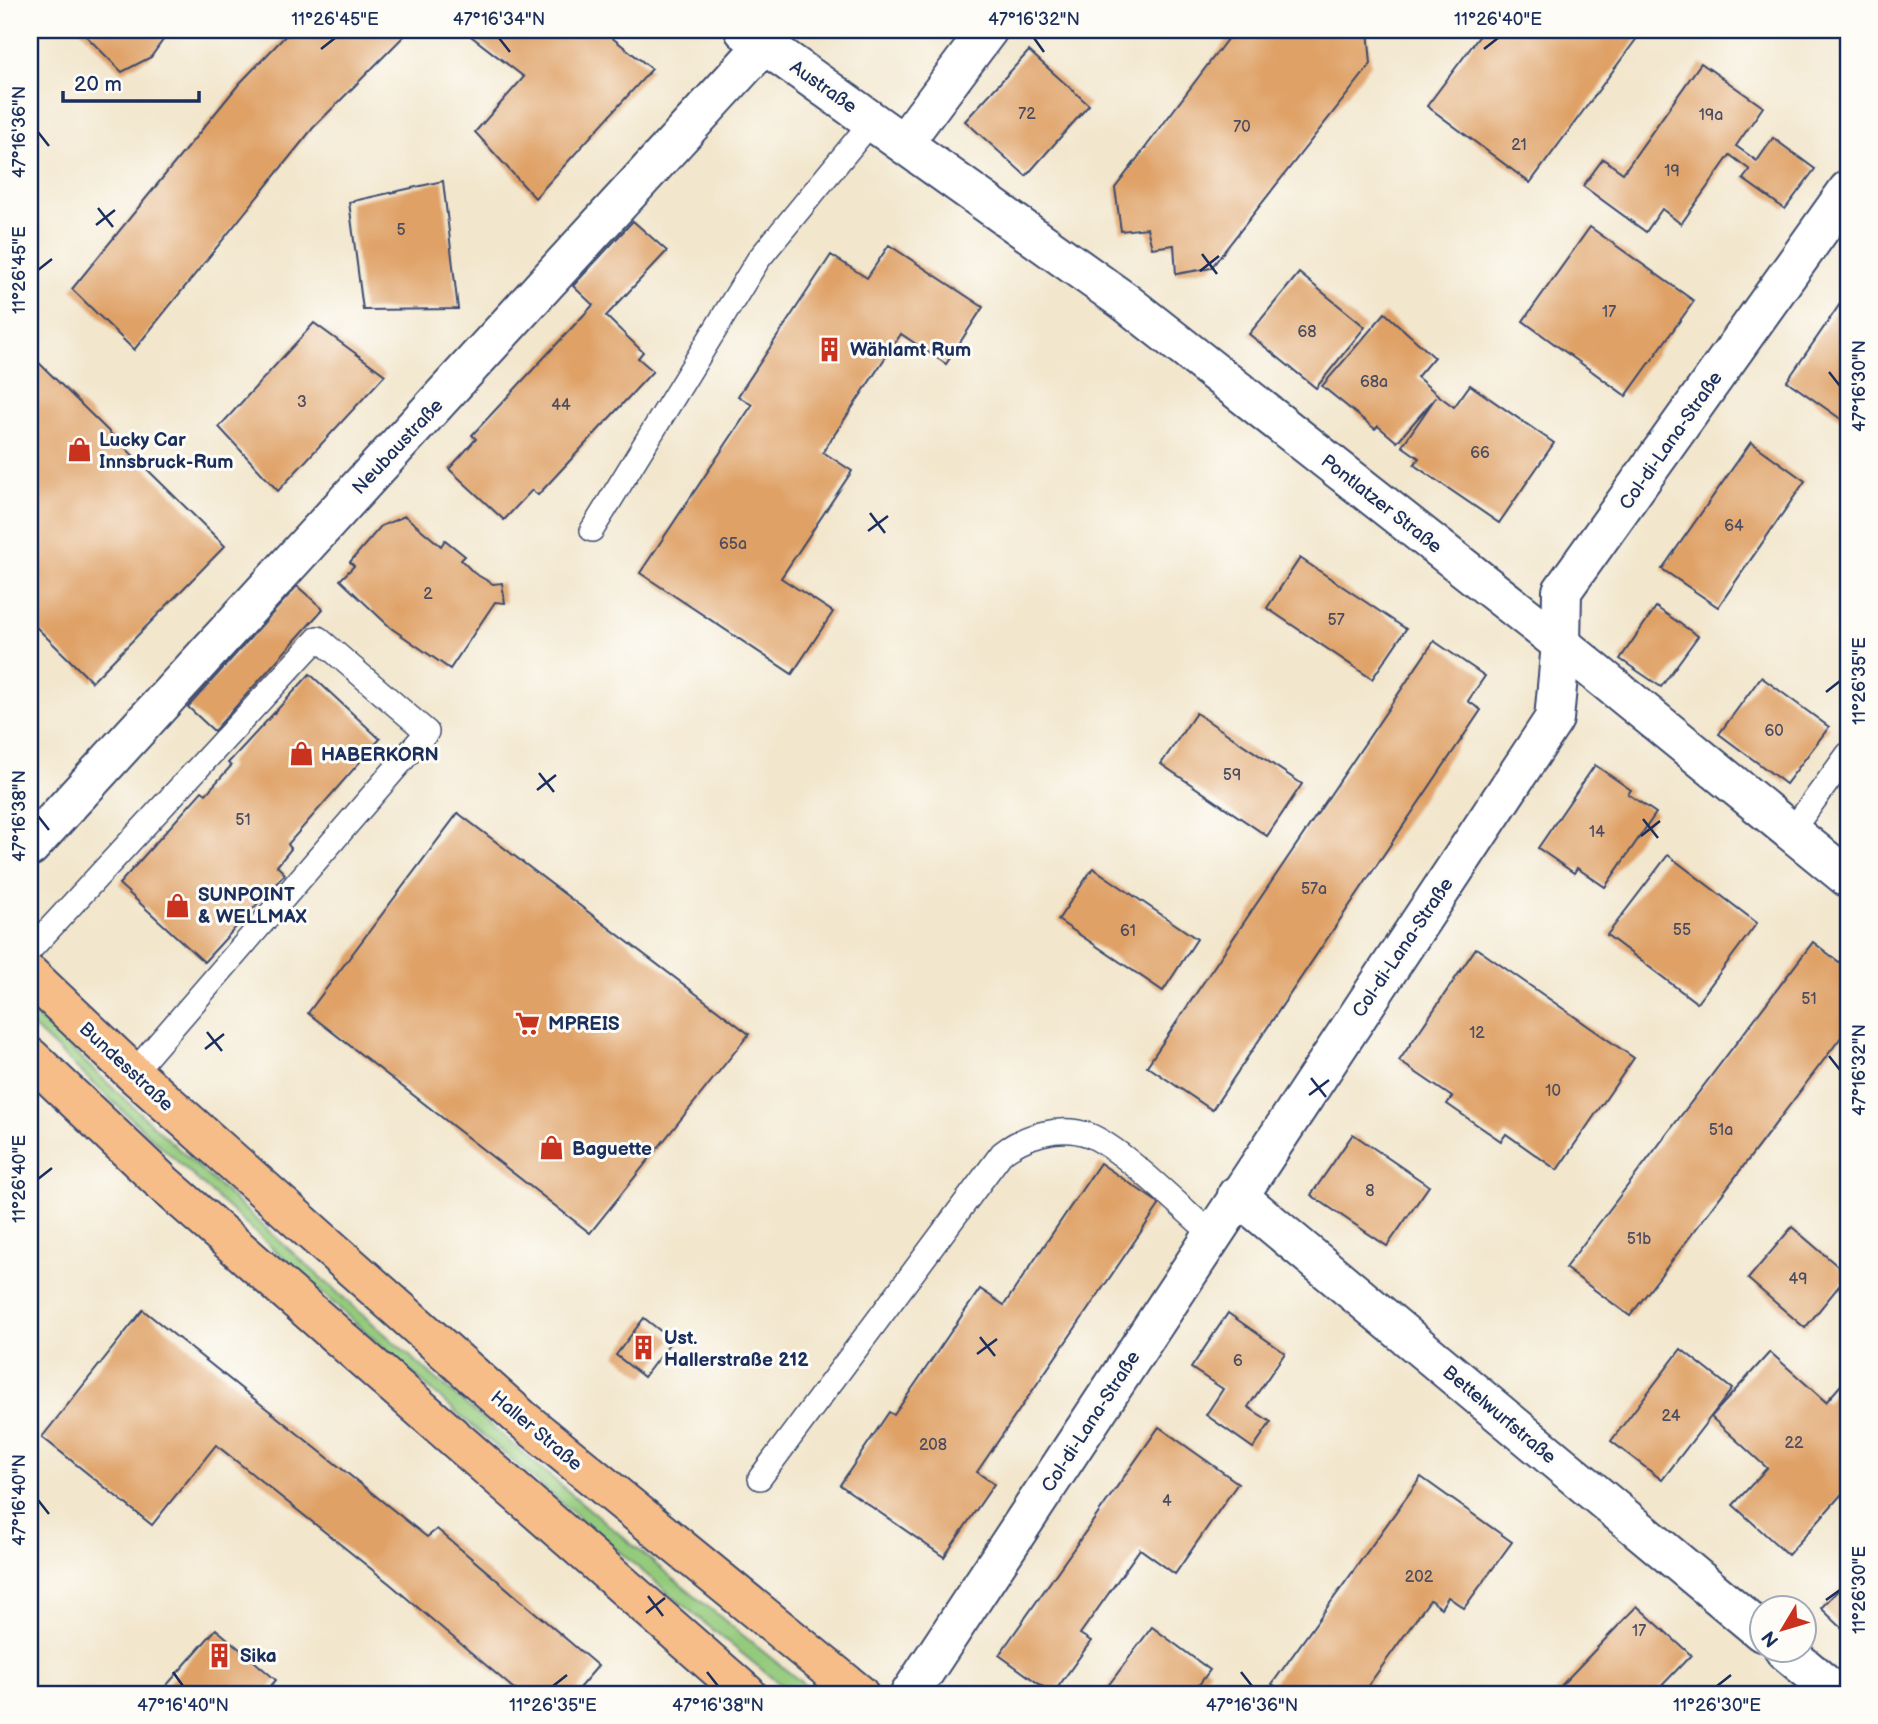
<svg xmlns="http://www.w3.org/2000/svg" width="1878" height="1724" font-family="'Balsamiq Sans',sans-serif">
  <rect width="100%" height="100%" fill="#fdfcf7"/>
  <filter id="ink" filterUnits="userSpaceOnUse"><feTurbulence type="fractalNoise" baseFrequency=".0143" numOctaves="2"/><feDisplacementMap in="SourceGraphic" scale="14" xChannelSelector="R" yChannelSelector="G"/><feConvolveMatrix kernelMatrix="1 2 1 2 8 2 1 2 1" color-interpolation-filters="sRGB"/></filter>
  <filter id="wash" filterUnits="userSpaceOnUse"><feTurbulence type="fractalNoise" baseFrequency=".00686" numOctaves="4" result="noise"/><feDisplacementMap in="SourceGraphic" scale="28" xChannelSelector="R" yChannelSelector="G"/><feGaussianBlur stdDeviation="1.57" result="paint"/><feColorMatrix in="noise" values="0 0 0 0 0 0 0 0 0 0 0 0 0 0 0 0 0 1.4 0 .05"/><feComposite in="paint" operator="in"/></filter>
  <g filter="url(#wash)">
    <rect width="100%" height="100%" fill="#f2e6cc"/>
    <path fill="#94ca7c" stroke="#587c6d" stroke-width="2" d="M30,1010C281,1249 544,1478 816,1694H792C528,1482 276,1256 30,1024Z"/>
    <g id="blocks">
      <g fill="#dfa166">
        <polygon points="80,30 154,30 163,40 151,57 122,72"/>
        <polygon points="291,30 410,30 313,128 134,350 72,289 239,84"/>
        <polygon points="463,30 602,30 652,69 535,198 475,132 524,77"/>
        <polygon points="1234,30 1368,30 1371,64 1211,268 1176,274 1174,245 1152,248 1147,228 1121,231 1115,188"/>
        <polygon points="1484,30 1643,30 1530,183 1427,106"/>
        <polygon points="1029,51 1089,105 1026,176 965,121"/>
        <polygon points="1701,63 1763,107 1736,146 1757,161 1773,138 1815,169 1785,209 1743,179 1750,170 1730,155 1681,224 1662,209 1646,232 1583,186 1603,159 1623,173"/>
        <polygon points="443,181 458,309 363,310 349,202"/>
        <polygon points="633,221 667,251 606,316 643,352 638,358 653,371 538,495 532,490 504,520 449,469 476,439 472,435 593,305 573,286"/>
        <polygon points="1590,227 1694,301 1626,396 1523,321"/>
        <polygon points="889,245 983,307 946,364 901,334 823,452 852,471 781,578 833,612 792,674 640,573 752,405 738,396 831,255 867,278"/>
        <polygon points="1299,273 1365,327 1316,388 1249,334"/>
        <polygon points="1840,304 1848,310 1848,424 1787,381"/>
        <polygon points="1385,313 1434,357 1417,377 1438,395 1454,407 1470,385 1554,443 1499,523 1414,465 1419,458 1402,446 1436,397 1397,442 1378,426 1375,429 1322,386"/>
        <polygon points="314,323 385,375 278,491 219,427"/>
        <polygon points="30,354 225,546 92,682 30,621"/>
        <polygon points="1751,442 1805,481 1718,607 1662,569"/>
        <polygon points="405,516 441,546 445,540 465,556 461,560 474,573 493,584 502,583 505,603 495,602 450,669 391,628 340,580 354,566 350,562 381,526"/>
        <polygon points="1300,558 1406,629 1372,679 1267,608"/>
        <polygon points="297,586 323,609 214,731 188,707"/>
        <polygon points="1656,607 1698,636 1661,687 1620,659"/>
        <polygon points="1434,641 1485,676 1468,701 1481,710 1212,1110 1147,1066"/>
        <polygon points="310,674 380,739 288,844 291,849 277,866 285,874 204,962 119,884 202,791 206,794 231,766 228,763"/>
        <polygon points="1761,677 1829,727 1786,784 1719,734"/>
        <polygon points="1196,713 1302,784 1267,836 1161,764"/>
        <polygon points="1595,765 1631,790 1628,794 1656,813 1605,887 1577,868 1574,873 1538,848"/>
        <polygon points="458,813 749,1034 590,1233 308,1013"/>
        <polygon points="1668,855 1757,923 1697,1003 1607,935"/>
        <polygon points="1093,868 1197,939 1163,991 1058,920"/>
        <polygon points="1813,942 1848,969 1848,1028 1630,1316 1565,1268"/>
        <polygon points="1476,948 1634,1058 1557,1170 1506,1134 1501,1141 1473,1122 1447,1104 1452,1097 1399,1061"/>
        <polygon points="1353,1134 1429,1186 1387,1246 1311,1195"/>
        <polygon points="1100,1163 1160,1204 977,1472 994,1484 944,1557 840,1485 889,1412 894,1415 980,1289 1004,1305"/>
        <polygon points="1792,1227 1848,1275 1805,1328 1748,1279"/>
        <polygon points="143,1310 427,1537 437,1529 598,1666 574,1694 520,1694 390,1584 216,1445 152,1525 42,1437"/>
        <polygon points="1228,1313 1285,1353 1248,1407 1271,1422 1253,1448 1206,1415 1223,1389 1191,1368"/>
        <polygon points="644,1318 672,1340 644,1377 616,1355"/>
        <polygon points="1681,1349 1732,1389 1662,1480 1611,1441"/>
        <polygon points="1770,1352 1826,1402 1848,1377 1848,1487 1788,1555 1733,1505 1767,1468 1711,1417"/>
        <polygon points="1159,1427 1238,1483 1175,1574 1140,1549 1080,1634 1091,1641 1053,1694 999,1655"/>
        <polygon points="1421,1477 1512,1542 1464,1608 1448,1597 1441,1608 1430,1600 1362,1694 1278,1694 1281,1690 1272,1684"/>
        <polygon points="1848,1580 1848,1634 1821,1608"/>
        <polygon points="1637,1606 1691,1655 1654,1694 1553,1694"/>
        <polygon points="1152,1627 1210,1670 1192,1694 1102,1694"/>
        <polygon points="216,1629 276,1680 264,1694 159,1694"/>
      </g>
    </g>
  </g>
  <g filter="url(#ink)">
    <use href="#blocks" fill-opacity="0" stroke="#3b4a6e" stroke-width="2"/>
    <g fill="none" stroke-linecap="round" stroke-linejoin="round">
      <defs>
        <g id="service">
          <polyline points="592,530 758,260 873,120"/>
          <polyline points="1791,832 1848,754"/>
          <polyline points="30,950 318,638 427,732 133,1073"/>
          <path d="M760,1478L1002,1153C1024,1136 1060,1124 1089,1135C1123,1149 1181,1208 1212,1234"/>
        </g>
        <g id="minor">
          <polyline points="744,30 1124,301 1561,644 1848,878"/>
          <polyline points="904,142 988,30"/>
          <polyline points="30,847 764,45"/>
          <polyline points="1237,1195 1762,1632"/>
          <polyline points="1784,1650 1837,1694"/>
          <polyline points="910,1694 1554,719 1561,644 1562,591 1848,190"/>
        </g>
        <g id="primary">
          <polyline points="30,975 133,1073 521,1418 859,1694"/>
          <polyline points="30,1057 164,1184 747,1694"/>
        </g>
      </defs>
      <use href="#service" stroke="#3b4a6e" stroke-width="26"/>
      <use href="#minor" stroke="#3b4a6e" stroke-width="42"/>
      <use href="#primary" stroke="#3b4a6e" stroke-width="42"/>
      <use href="#service" stroke="#fff" stroke-width="23"/>
      <use href="#minor" stroke="#fff" stroke-width="38"/>
      <use href="#primary" stroke="#f7bd88" stroke-width="38"/>
    </g>
  </g>
  <path fill="none" stroke="#1b2f5e" stroke-width="2.5" d="M499,38L510,52M1034,38L1044,52M321,49L335,38M1484,49L1498,38M38,132L49,146M98,208L113,227M96,225L115,210M1202,254L1217,274M38,270L52,259M1200,271L1219,256M1829,372L1840,386M870,513L885,533M868,531L888,516M1826,692L1840,681M539,773L554,792M537,790L556,775M38,816L49,830M1643,819L1658,838M1641,836L1660,821M207,1032L222,1051M205,1049L224,1034M1829,1056L1840,1070M1311,1078L1326,1097M1309,1095L1329,1080M38,1179L52,1168M980,1337L995,1356M977,1354L997,1339M38,1500L49,1514M648,1596L663,1616M1826,1600L1840,1590M646,1613L665,1598M173,1672L183,1686M707,1672L718,1686M1241,1672L1252,1686M553,1686L567,1675M1717,1686L1731,1675"/>
  <defs>
    <symbol id="building-bare" viewBox="-9 -9 18 18"><path d="M-4-6H4V6H1V3H-1V6H-4ZM-2.5-4.3h1.7v1.8h-1.7ZM.8-4.3h1.7v1.8H.8ZM-2.5-1h1.7V.8h-1.7ZM.8-1h1.7V.8H.8Z" fill="#c8321e" stroke="#fdfcf7" stroke-width="2.5" paint-order="stroke"/></symbol>
    <symbol id="shop-bare" viewBox="-9 -9 18 18"><path d="M-5-2.5h2.3a2.7 3.5 0 0 1 5.4 0H5L5.5 6h-11ZM-1.5-2.5h3a1.5 2.3 0 0 0-3 0Z" fill="#c8321e" stroke="#fdfcf7" stroke-width="2.5" paint-order="stroke"/></symbol>
    <symbol id="supermarket-bare" viewBox="-9 -9 18 18"><path d="M-6-5.5h2.5l.6 2H6L4.5 2H-2.5L-4.4-4H-6ZM-1.5 3.2a1.3 1.3 0 1 0 .1 0ZM3 3.2a1.3 1.3 0 1 0 .1 0Z" fill="#c8321e" stroke="#fdfcf7" stroke-width="2.5" paint-order="stroke"/></symbol>
  </defs>
  <g fill-rule="evenodd">
    <use href="#building-bare" x="812" y="332" width="35" height="35"/>
    <use href="#shop-bare" x="62" y="432" width="35" height="35"/>
    <use href="#shop-bare" x="284" y="736" width="35" height="35"/>
    <use href="#shop-bare" x="160" y="888" width="35" height="35"/>
    <use href="#supermarket-bare" x="510" y="1006" width="35" height="35"/>
    <use href="#shop-bare" x="534" y="1130" width="35" height="35"/>
    <use href="#building-bare" x="626" y="1330" width="35" height="35"/>
    <use href="#building-bare" x="202" y="1638" width="35" height="35"/>
  </g>
  <g text-anchor="middle" stroke-width="6" stroke-linejoin="round" paint-order="stroke">
    <g font-size="16" fill="#4c4c60">
      <text x="1027" y="119">72</text>
      <text x="1711" y="120">19a</text>
      <text x="1242" y="132">70</text>
      <text x="1519" y="150">21</text>
      <text x="1672" y="176">19</text>
      <text x="401" y="235">5</text>
      <text x="1609" y="317">17</text>
      <text x="1307" y="337">68</text>
      <text x="1374" y="387">68a</text>
      <text x="302" y="407">3</text>
      <text x="561" y="410">44</text>
      <text x="1480" y="458">66</text>
      <text x="1734" y="531">64</text>
      <text x="733" y="549">65a</text>
      <text x="428" y="599">2</text>
      <text x="1336" y="625">57</text>
      <text x="1774" y="736">60</text>
      <text x="1232" y="780">59</text>
      <text x="243" y="825">51</text>
      <text x="1597" y="837">14</text>
      <text x="1314" y="894">57a</text>
      <text x="1682" y="935">55</text>
      <text x="1128" y="936">61</text>
      <text x="1809" y="1004">51</text>
      <text x="1477" y="1038">12</text>
      <text x="1553" y="1096">10</text>
      <text x="1721" y="1135">51a</text>
      <text x="1370" y="1196">8</text>
      <text x="1639" y="1244">51b</text>
      <text x="1798" y="1284">49</text>
      <text x="1238" y="1366">6</text>
      <text x="1671" y="1421">24</text>
      <text x="1794" y="1448">22</text>
      <text x="933" y="1450">208</text>
      <text x="1167" y="1506">4</text>
      <text x="1419" y="1582">202</text>
      <text x="1639" y="1636">17</text>
    </g>
    <g font-size="19" fill="#1b2f5e" stroke="#fdfcf7">
      <text transform="translate(824 86) rotate(35)" y="7">Austraße</text>
      <text transform="translate(1670 440) rotate(-55)" y="7">Col-di-Lana-Straße</text>
      <text transform="translate(397 446) rotate(-47)" y="7">Neubaustraße</text>
      <text transform="translate(1382 503) rotate(38)" y="7">Pontlatzer Straße</text>
      <text transform="translate(1402 947) rotate(-56)" y="7">Col-di-Lana-Straße</text>
      <text transform="translate(127 1066) rotate(43)" y="7">Bundesstraße</text>
      <text transform="translate(1500 1414) rotate(40)" y="7">Bettelwurfstraße</text>
      <text transform="translate(1090 1421) rotate(-57)" y="7">Col-di-Lana-Straße</text>
      <text transform="translate(537 1430) rotate(40)" y="7">Haller Straße</text>
    </g>
    <g font-size="19" font-weight="bold" fill="#1b2f5e" stroke="#fdfcf7" text-anchor="start">
      <text x="850" y="356">Wählamt Rum</text>
      <text x="99" y="446">Lucky Car<tspan x="99" dy="22">Innsbruck-Rum</tspan></text>
      <text x="321" y="761">HABERKORN</text>
      <text x="198" y="901">SUNPOINT<tspan x="198" dy="22">&amp; WELLMAX</tspan></text>
      <text x="548" y="1030">MPREIS</text>
      <text x="572" y="1155">Baguette</text>
      <text x="664" y="1344">Ust.<tspan x="664" dy="22">Hallerstraße 212</tspan></text>
      <text x="240" y="1662">Sika</text>
    </g>
  </g>
  <rect width="1878" height="1724" fill="none" stroke="#fdfcf7" stroke-width="77"/>
  <g transform="translate(1783 1629) rotate(232)"><circle r="33" fill="#fdfcf7" stroke="#a3aaba" stroke-width="2"/>
  <path d="M0-5L12 26L0 18L-12 26Z" fill="#c8321e"/>
  <text y="-10" font-size="19" font-weight="bold" text-anchor="middle" fill="#1b2f5e">N</text>
  </g>
  <path d="M63 91v10h136v-10" fill="none" stroke="#1b2f5e" stroke-width="3.5"/>
  <text x="74" y="91" font-size="21" fill="#1b2f5e" stroke="#fdfcf7" stroke-width="5" paint-order="stroke">20 m</text>
  <rect x="38" y="38" width="1802" height="1648" fill="none" stroke="#1b2f5e" stroke-width="2.5"/>
  <g font-size="18" text-anchor="middle" fill="#1b2f5e">
    <text x="335" y="25">11°26'45"E</text>
    <text x="499" y="25">47°16'34"N</text>
    <text x="1034" y="25">47°16'32"N</text>
    <text x="1498" y="25">11°26'40"E</text>
    <text transform="translate(19 132) rotate(-90)" y="6">47°16'36"N</text>
    <text transform="translate(19 270) rotate(-90)" y="6">11°26'45"E</text>
    <text transform="translate(1859 386) rotate(-90)" y="6">47°16'30"N</text>
    <text transform="translate(1859 681) rotate(-90)" y="6">11°26'35"E</text>
    <text transform="translate(19 816) rotate(-90)" y="6">47°16'38"N</text>
    <text transform="translate(1859 1070) rotate(-90)" y="6">47°16'32"N</text>
    <text transform="translate(19 1179) rotate(-90)" y="6">11°26'40"E</text>
    <text transform="translate(19 1500) rotate(-90)" y="6">47°16'40"N</text>
    <text transform="translate(1859 1590) rotate(-90)" y="6">11°26'30"E</text>
    <text x="183" y="1711">47°16'40"N</text>
    <text x="553" y="1711">11°26'35"E</text>
    <text x="718" y="1711">47°16'38"N</text>
    <text x="1252" y="1711">47°16'36"N</text>
    <text x="1717" y="1711">11°26'30"E</text>
  </g>
</svg>
